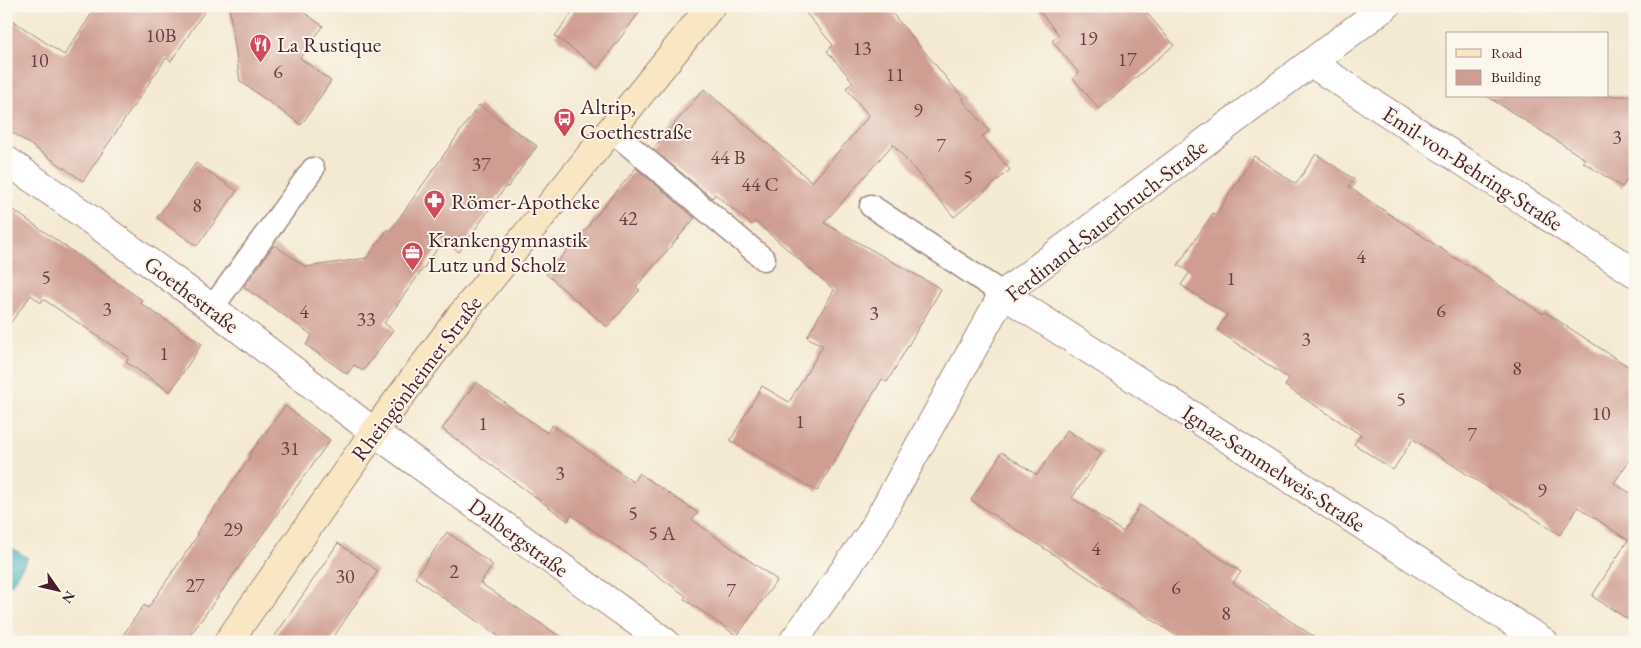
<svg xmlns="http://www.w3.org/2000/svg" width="1641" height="648" font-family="'EB Garamond',serif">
  <rect width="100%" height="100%" fill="#fbf7ec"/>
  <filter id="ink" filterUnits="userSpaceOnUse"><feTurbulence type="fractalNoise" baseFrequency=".02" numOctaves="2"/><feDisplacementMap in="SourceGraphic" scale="10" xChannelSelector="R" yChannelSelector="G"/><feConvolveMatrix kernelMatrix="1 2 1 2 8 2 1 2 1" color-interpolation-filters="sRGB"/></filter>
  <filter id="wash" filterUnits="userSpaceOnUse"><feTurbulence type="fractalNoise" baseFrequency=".0096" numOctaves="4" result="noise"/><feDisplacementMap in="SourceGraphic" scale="20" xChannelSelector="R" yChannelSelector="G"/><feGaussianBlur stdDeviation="1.12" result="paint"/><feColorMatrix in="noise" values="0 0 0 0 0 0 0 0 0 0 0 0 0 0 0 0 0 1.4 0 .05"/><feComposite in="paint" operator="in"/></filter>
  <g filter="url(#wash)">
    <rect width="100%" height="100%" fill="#f4e9d2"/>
    <polygon fill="#41adbf" stroke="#466675" points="6,544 28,558 11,585 6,582"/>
    <g id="blocks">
      <g fill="#cf9d92">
        <polygon points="97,6 208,6 171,61 166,58 83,181 6,128 6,16 64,55"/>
        <polygon points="229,6 295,6 323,26 300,58 331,81 301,125 240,81"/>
        <polygon points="577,6 644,6 598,68 555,36"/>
        <polygon points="800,6 886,6 964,99 963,100 989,131 982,136 1010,170 954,217 893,144 824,223 941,289 887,382 882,379 817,491 730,441 762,386 789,402 823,346 807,337 834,290 755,221 752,225 715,194 712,198 653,149 704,89 812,182 869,116 846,88 853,82 827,51 833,45"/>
        <polygon points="1035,6 1141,6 1174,45 1099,109 1073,78 1079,73 1052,41 1059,35"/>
        <polygon points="1487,96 1635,96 1635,168 1622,187 1583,162 1585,159"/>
        <polygon points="479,105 537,146 508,187 506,186 459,252 443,241 384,323 393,330 363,371 354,365 347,374 306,345 312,335 244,287 274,245 306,267 367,258 388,229 390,231"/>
        <polygon points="1316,154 1354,179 1349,187 1464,264 1465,263 1543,314 1545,312 1635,371 1635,452 1614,483 1635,496 1635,624 1592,596 1628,540 1578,507 1560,535 1413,439 1393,470 1354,444 1361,435 1285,386 1289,379 1217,330 1227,315 1181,285 1190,272 1178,265 1213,213 1216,215 1254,156 1296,184"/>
        <polygon points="196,163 237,191 197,246 157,218"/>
        <polygon points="636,168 695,218 636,287 640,290 607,327 546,274 591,224 590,223"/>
        <polygon points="6,205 142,300 140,303 202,344 170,392 126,362 129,357 43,299 41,303 31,295 6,329"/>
        <polygon points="476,382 547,433 552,425 633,482 639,473 698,513 692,520 777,580 737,636 684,599 686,596 626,553 571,515 568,521 442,429"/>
        <polygon points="285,406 330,440 189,637 196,642 118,642 144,605 148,608 198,535 196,534 250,457 249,455"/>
        <polygon points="1067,430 1102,453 1072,498 1123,532 1140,505 1241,572 1233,583 1322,642 1186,642 971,500 1002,452 1037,475"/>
        <polygon points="447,532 493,565 480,583 568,642 507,642 415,578"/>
        <polygon points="338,543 378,571 330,642 271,642"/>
      </g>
    </g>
  </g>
  <g filter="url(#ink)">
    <use href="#blocks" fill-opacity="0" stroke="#9f847e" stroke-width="1"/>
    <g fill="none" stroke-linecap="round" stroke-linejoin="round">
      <defs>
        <g id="lane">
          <polyline points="611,130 764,259"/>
          <polyline points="871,206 1003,294"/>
          <polyline points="212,308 313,169"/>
        </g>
        <g id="street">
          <polyline points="1311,63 1635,273"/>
          <polyline points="6,160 80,212 212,308 374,432 665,642"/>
          <polyline points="1003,294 1544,642"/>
          <polyline points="793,642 871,533 1003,294 1386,6"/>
        </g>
        <polyline id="secondary" points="228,642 374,432 459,318 711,6"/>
      </defs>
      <use href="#lane" stroke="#9f847e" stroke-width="25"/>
      <use href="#street" stroke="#9f847e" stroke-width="30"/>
      <use href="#secondary" stroke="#9f847e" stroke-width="30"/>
      <use href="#lane" stroke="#fff" stroke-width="22"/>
      <use href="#street" stroke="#fff" stroke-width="28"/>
      <use href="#secondary" stroke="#f9e7c3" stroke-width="28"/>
    </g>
  </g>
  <defs>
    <symbol id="restaurant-pin" viewBox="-11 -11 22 30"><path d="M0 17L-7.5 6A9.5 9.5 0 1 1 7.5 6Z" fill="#d1495b" stroke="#fbf7ec"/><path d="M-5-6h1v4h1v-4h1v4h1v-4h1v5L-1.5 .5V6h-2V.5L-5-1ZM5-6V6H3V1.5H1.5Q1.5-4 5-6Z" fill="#fff"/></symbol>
    <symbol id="bus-pin" viewBox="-11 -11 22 30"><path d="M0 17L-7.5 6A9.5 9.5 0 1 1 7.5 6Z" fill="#d1495b" stroke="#fbf7ec"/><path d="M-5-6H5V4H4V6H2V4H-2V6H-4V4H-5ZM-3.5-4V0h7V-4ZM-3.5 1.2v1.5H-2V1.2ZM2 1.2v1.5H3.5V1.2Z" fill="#fff"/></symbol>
    <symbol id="pharmacy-pin" viewBox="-11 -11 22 30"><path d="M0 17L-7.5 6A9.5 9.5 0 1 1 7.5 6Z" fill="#d1495b" stroke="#fbf7ec"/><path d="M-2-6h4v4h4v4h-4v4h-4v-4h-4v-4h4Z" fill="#fff"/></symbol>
    <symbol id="office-pin" viewBox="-11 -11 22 30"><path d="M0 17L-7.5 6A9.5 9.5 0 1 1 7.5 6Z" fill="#d1495b" stroke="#fbf7ec"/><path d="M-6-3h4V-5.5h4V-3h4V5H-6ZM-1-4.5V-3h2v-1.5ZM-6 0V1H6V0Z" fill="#fff"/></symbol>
  </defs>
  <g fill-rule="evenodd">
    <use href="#restaurant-pin" x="248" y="32" width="25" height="34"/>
    <use href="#bus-pin" x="552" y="106" width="25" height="34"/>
    <use href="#pharmacy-pin" x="422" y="188" width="25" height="34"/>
    <use href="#office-pin" x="400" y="240" width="25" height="34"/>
  </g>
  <g text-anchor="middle" stroke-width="4" stroke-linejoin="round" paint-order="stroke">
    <g font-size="20" fill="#6b3e45">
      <text x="161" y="42">10B</text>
      <text x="1088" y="45">19</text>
      <text x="862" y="55">13</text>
      <text x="1127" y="66">17</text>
      <text x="39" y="67">10</text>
      <text x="278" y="78">6</text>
      <text x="895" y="81">11</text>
      <text x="918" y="117">9</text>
      <text x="1617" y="144">3</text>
      <text x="941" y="152">7</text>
      <text x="728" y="164">44 B</text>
      <text x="481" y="171">37</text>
      <text x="968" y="184">5</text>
      <text x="760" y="191">44 C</text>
      <text x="197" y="212">8</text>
      <text x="628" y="225">42</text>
      <text x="1361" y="263">4</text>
      <text x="46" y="284">5</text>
      <text x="1231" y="285">1</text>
      <text x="107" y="316">3</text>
      <text x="1441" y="317">6</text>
      <text x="304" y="318">4</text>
      <text x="874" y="320">3</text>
      <text x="366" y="326">33</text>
      <text x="1306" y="346">3</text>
      <text x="164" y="360">1</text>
      <text x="1517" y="375">8</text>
      <text x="1401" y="406">5</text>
      <text x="1601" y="420">10</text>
      <text x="800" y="428">1</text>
      <text x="483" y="430">1</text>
      <text x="1472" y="441">7</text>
      <text x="290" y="455">31</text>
      <text x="560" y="480">3</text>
      <text x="1542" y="497">9</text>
      <text x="633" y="520">5</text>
      <text x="233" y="536">29</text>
      <text x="662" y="540">5 A</text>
      <text x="1096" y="555">4</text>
      <text x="454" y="578">2</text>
      <text x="345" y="583">30</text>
      <text x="195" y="592">27</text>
      <text x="1176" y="594">6</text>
      <text x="731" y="597">7</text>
      <text x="1226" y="620">8</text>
    </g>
    <g font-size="22" fill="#4a1f2b" stroke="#fbf7ec" text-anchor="start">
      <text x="277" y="52">La Rustique</text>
      <text x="580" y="114">Altrip,<tspan x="580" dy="25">Goethestraße</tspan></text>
      <text x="451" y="209">Römer-Apotheke</text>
      <text x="428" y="247">Krankengymnastik<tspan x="428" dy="25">Lutz und Scholz</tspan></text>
    </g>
    <g font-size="22" fill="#4a1f2b" stroke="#fbf7ec">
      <text transform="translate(1473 168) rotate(33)" y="8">Emil-von-Behring-Straße</text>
      <text transform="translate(1106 220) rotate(-38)" y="8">Ferdinand-Sauerbruch-Straße</text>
      <text transform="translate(192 294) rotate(37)" y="8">Goethestraße</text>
      <text transform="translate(416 378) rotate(-53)" y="8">Rheingönheimer Straße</text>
      <text transform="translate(1274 468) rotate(33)" y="8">Ignaz-Semmelweis-Straße</text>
      <text transform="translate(519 537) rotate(36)" y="8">Dalbergstraße</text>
    </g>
  </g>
  <rect width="1641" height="648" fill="none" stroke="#fbf7ec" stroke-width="25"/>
  <rect x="1446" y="32" width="162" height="65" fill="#fbf7ec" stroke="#b4a19f"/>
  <rect x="1456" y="49" width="25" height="8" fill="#f9e7c3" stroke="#b4a19f"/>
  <text x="1491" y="58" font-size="15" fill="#4a1f2b">Road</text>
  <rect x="1456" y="70" width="25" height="15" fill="#cf9d92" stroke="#b4a19f"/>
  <text x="1491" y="82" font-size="15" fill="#4a1f2b">Building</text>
  <g transform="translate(58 590) rotate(124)" stroke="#fbf7ec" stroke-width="4" paint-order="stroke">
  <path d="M0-4L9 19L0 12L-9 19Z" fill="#4a1f2b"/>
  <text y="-8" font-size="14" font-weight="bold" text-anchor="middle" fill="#4a1f2b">N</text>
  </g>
</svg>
